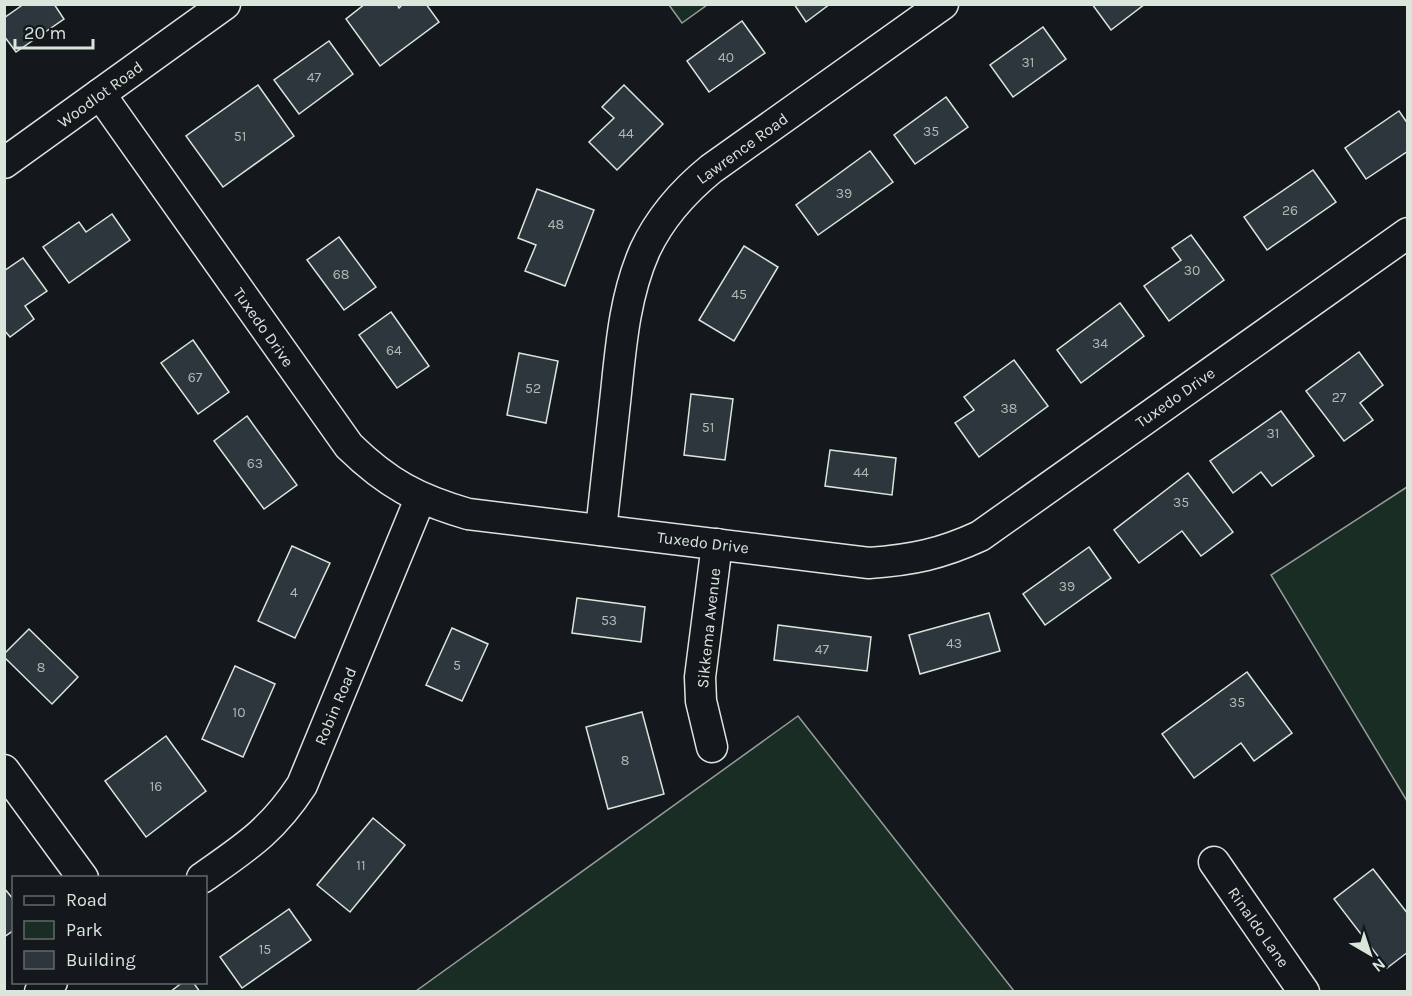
<svg xmlns="http://www.w3.org/2000/svg" width="1412" height="996" font-family="Karla,sans-serif">
  <rect width="100%" height="100%" fill="#14181c"/>
  <g fill="#1a2d24" stroke="#939e99" stroke-width="1.5">
    <polygon points="669,5 707,5 682,23"/>
    <polygon points="1407,487 1407,801 1271,575"/>
    <polygon points="798,716 1014,991 416,991"/>
  </g>
  <g fill="#2c363c" stroke="#d8e6dc" stroke-width="1.5">
    <polygon points="19,4 54,4 64,19 16,52 4,36 4,18 21,6"/>
    <polygon points="365,4 397,4 399,8 403,4 426,4 439,22 380,66 346,19"/>
    <polygon points="794,4 830,4 806,22"/>
    <polygon points="1092,4 1145,4 1111,30"/>
    <polygon points="742,21 765,53 709,92 687,61"/>
    <polygon points="1043,27 1066,59 1013,97 990,65"/>
    <polygon points="329,41 353,74 299,114 274,80"/>
    <polygon points="258,85 294,136 223,187 186,136"/>
    <polygon points="624,85 663,124 617,170 589,142 614,118 602,107"/>
    <polygon points="946,97 968,127 915,164 894,135"/>
    <polygon points="1399,111 1408,124 1408,151 1366,179 1345,148"/>
    <polygon points="870,151 893,182 818,235 796,205"/>
    <polygon points="1313,170 1336,202 1267,250 1244,217"/>
    <polygon points="537,189 594,210 565,286 525,271 536,245 518,238"/>
    <polygon points="112,214 130,240 69,283 43,247 79,222 86,232"/>
    <polygon points="1191,235 1224,280 1169,321 1144,286 1181,260 1172,248"/>
    <polygon points="339,237 376,287 344,310 307,260"/>
    <polygon points="744,246 778,267 734,341 699,320"/>
    <polygon points="23,258 47,291 25,306 34,319 10,337 4,330 4,271"/>
    <polygon points="1120,303 1144,336 1081,383 1057,350"/>
    <polygon points="391,312 429,366 397,388 359,335"/>
    <polygon points="193,340 229,392 198,414 161,363"/>
    <polygon points="1359,352 1383,385 1360,403 1373,420 1344,441 1306,391"/>
    <polygon points="519,353 558,361 546,423 507,415"/>
    <polygon points="1014,360 1048,406 979,457 955,423 974,410 964,397"/>
    <polygon points="691,394 733,399 725,460 684,455"/>
    <polygon points="1281,411 1314,456 1272,486 1261,472 1233,493 1210,461"/>
    <polygon points="247,416 297,485 264,509 214,441"/>
    <polygon points="830,450 896,458 892,495 825,486"/>
    <polygon points="1188,473 1233,532 1201,556 1182,531 1139,563 1114,530"/>
    <polygon points="292,546 330,563 295,638 258,621"/>
    <polygon points="1089,547 1111,578 1045,625 1023,594"/>
    <polygon points="577,598 645,607 641,642 572,633"/>
    <polygon points="989,613 1000,651 920,674 909,635"/>
    <polygon points="778,625 871,637 867,671 774,660"/>
    <polygon points="452,628 488,644 462,701 426,685"/>
    <polygon points="29,629 78,677 52,704 4,657 4,654"/>
    <polygon points="235,666 275,684 243,757 202,739"/>
    <polygon points="1247,672 1292,733 1254,761 1241,743 1194,778 1162,734"/>
    <polygon points="642,712 664,794 608,809 586,727"/>
    <polygon points="166,736 206,791 146,837 105,781"/>
    <polygon points="373,818 405,845 350,912 317,885"/>
    <polygon points="1373,869 1408,914 1408,952 1387,968 1334,899"/>
    <polygon points="4,888 14,900 14,930 4,937"/>
    <polygon points="289,909 311,940 242,988 220,957"/>
    <polygon points="183,982 193,982 200,992 170,992"/>
  </g>
  <g fill="none" stroke-linecap="round" stroke-linejoin="round">
    <defs>
      <g id="minor">
        <path d="M100,94L349,446C388,484 417,499 468,514L869,563C912,560 941,554 980,536L1408,233"/>
        <polyline points="4,163 225,4"/>
        <path d="M601,530C606,484 611,439 616,393C621,344 625,295 645,250C660,218 684,191 711,169L943,4"/>
        <polyline points="712,747 701,701 700,677 717,544"/>
        <polyline points="4,770 83,878"/>
        <polyline points="1214,862 1304,992"/>
        <path d="M202,878C246,847 272,831 302,785L420,499"/>
        <polyline points="40,992 52,982"/>
      </g>
    </defs>
    <use href="#minor" stroke="#d8e6dc" stroke-width="33"/>
    <use href="#minor" stroke="#14181c" stroke-width="30"/>
  </g>
  <g text-anchor="middle" stroke-width="4.5" stroke-linejoin="round" paint-order="stroke">
    <g font-size="14" fill="#adbab4">
      <text x="726" y="62">40</text>
      <text x="1028" y="67">31</text>
      <text x="314" y="82">47</text>
      <text x="931" y="136">35</text>
      <text x="626" y="138">44</text>
      <text x="240" y="141">51</text>
      <text x="844" y="198">39</text>
      <text x="1290" y="215">26</text>
      <text x="556" y="229">48</text>
      <text x="1192" y="275">30</text>
      <text x="341" y="279">68</text>
      <text x="739" y="299">45</text>
      <text x="1100" y="348">34</text>
      <text x="394" y="355">64</text>
      <text x="195" y="382">67</text>
      <text x="533" y="393">52</text>
      <text x="1339" y="402">27</text>
      <text x="1009" y="413">38</text>
      <text x="708" y="432">51</text>
      <text x="1273" y="438">31</text>
      <text x="255" y="468">63</text>
      <text x="861" y="477">44</text>
      <text x="1181" y="507">35</text>
      <text x="1067" y="591">39</text>
      <text x="294" y="597">4</text>
      <text x="609" y="625">53</text>
      <text x="954" y="648">43</text>
      <text x="822" y="654">47</text>
      <text x="457" y="670">5</text>
      <text x="41" y="672">8</text>
      <text x="1237" y="707">35</text>
      <text x="239" y="717">10</text>
      <text x="625" y="765">8</text>
      <text x="156" y="791">16</text>
      <text x="361" y="870">11</text>
      <text x="265" y="954">15</text>
    </g>
    <g font-size="16" fill="#d8e6dc" stroke="#14181c">
      <text transform="translate(100 94) rotate(-36)" y="6">Woodlot Road</text>
      <text transform="translate(742 148) rotate(-36)" y="6">Lawrence Road</text>
      <text transform="translate(264 327) rotate(55)" y="6">Tuxedo Drive</text>
      <text transform="translate(1175 397) rotate(-35)" y="6">Tuxedo Drive</text>
      <text transform="translate(703 542) rotate(7)" y="6">Tuxedo Drive</text>
      <text transform="translate(708 628) rotate(-84)" y="6">Sikkema Avenue</text>
      <text transform="translate(335 706) rotate(-67)" y="6">Robin Road</text>
      <text transform="translate(1259 927) rotate(55)" y="6">Rinaldo Lane</text>
    </g>
  </g>
  <rect width="1412" height="996" fill="none" stroke="#d8e6dc" stroke-width="12"/>
  <rect x="12" y="876" width="195" height="108" fill="#14181c" stroke="#626a69" stroke-width="1.5"/>
  <rect x="24" y="896" width="30" height="9" fill="#14181c" stroke="#626a69" stroke-width="1.5"/>
  <text x="66" y="906" font-size="18" fill="#d8e6dc">Road</text>
  <rect x="24" y="921" width="30" height="18" fill="#1a2d24" stroke="#626a69" stroke-width="1.5"/>
  <text x="66" y="936" font-size="18" fill="#d8e6dc">Park</text>
  <rect x="24" y="951" width="30" height="18" fill="#2c363c" stroke="#626a69" stroke-width="1.5"/>
  <text x="66" y="966" font-size="18" fill="#d8e6dc">Building</text>
  <g transform="translate(1370 954) rotate(141)" stroke="#14181c" stroke-width="4.5" paint-order="stroke">
  <path d="M0-4.5L10 22L0 15L-10 22Z" fill="#d8e6dc"/>
  <text y="-9" font-size="16" font-weight="bold" text-anchor="middle" fill="#d8e6dc">N</text>
  </g>
  <path d="M15 39v9h78v-9" fill="none" stroke="#d8e6dc" stroke-width="3"/>
  <text x="24" y="39" font-size="18" fill="#d8e6dc" stroke="#14181c" stroke-width="4.5" paint-order="stroke">20 m</text>
</svg>
